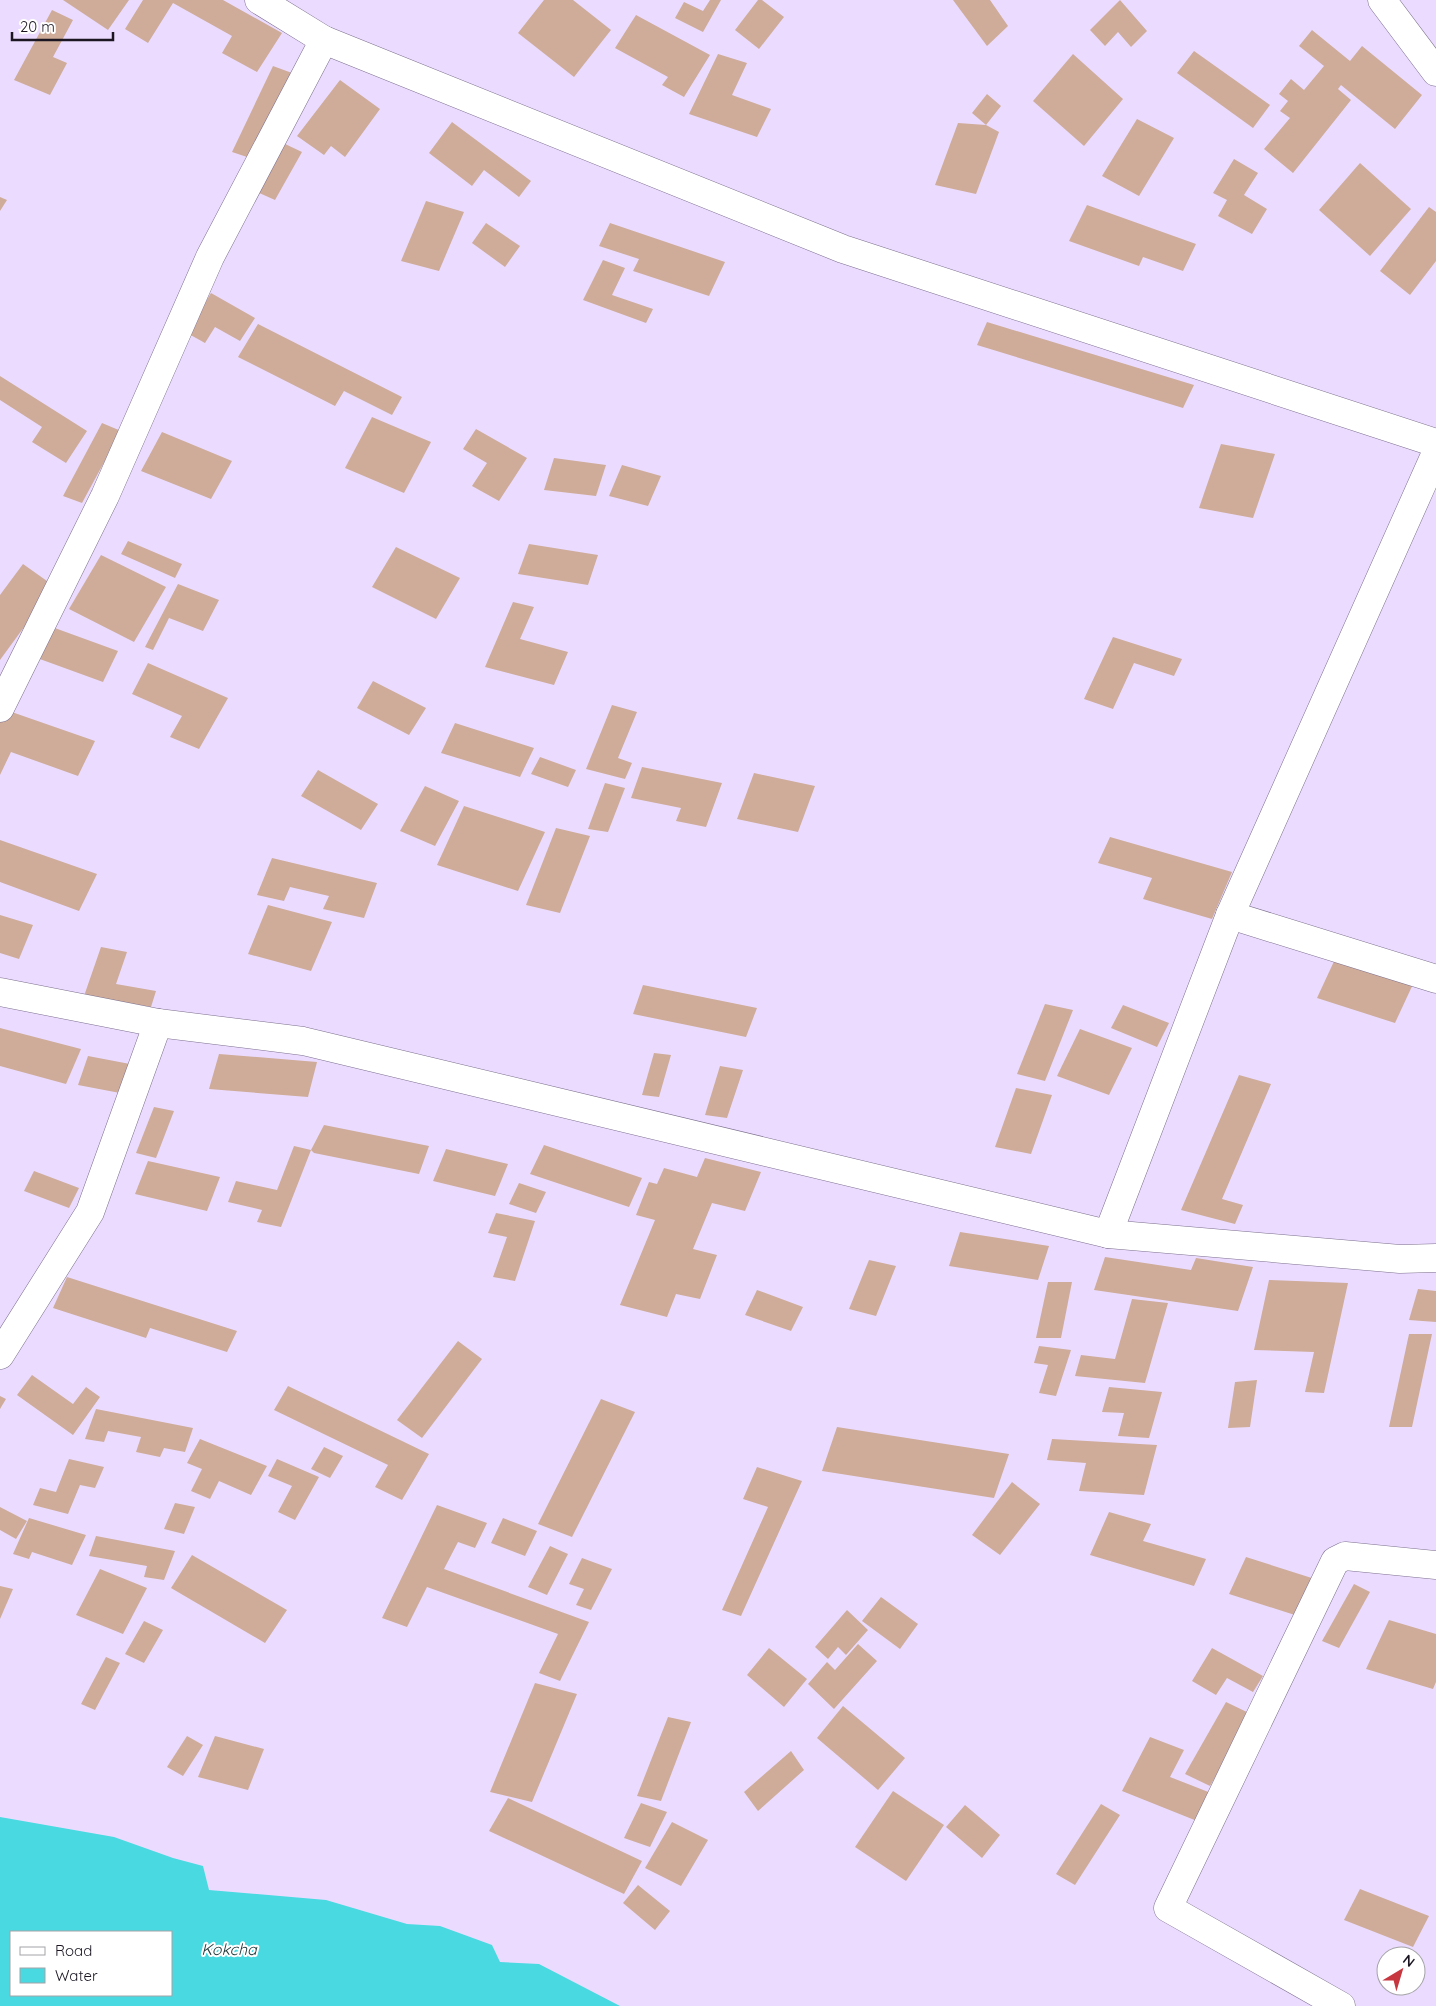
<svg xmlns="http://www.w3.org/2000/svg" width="1436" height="2006" font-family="Quicksand,sans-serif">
  <rect width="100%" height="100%" fill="#ebdcff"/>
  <path fill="#49d9e1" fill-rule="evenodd" d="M0,1817L114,1837L173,1858L203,1866L209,1890L326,1900L407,1924L440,1926L492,1945L500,1962L539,1964L620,2006H0ZM11,1932H171V1995H11Z"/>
  <g fill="#cfac99">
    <polygon points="63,0 129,0 108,30"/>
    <polygon points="143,0 223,0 282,33 257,72 222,53 232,36 173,3 148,43 125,29"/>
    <polygon points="544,0 573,0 611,30 574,77 518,33"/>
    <polygon points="710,0 721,0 703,32 675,18 684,2 703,11"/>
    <polygon points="758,0 762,0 784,17 759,49 735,30"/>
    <polygon points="953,0 990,0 1008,26 987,46"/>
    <polygon points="1120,0 1147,31 1131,47 1118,32 1105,46 1090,30"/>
    <polygon points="52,10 73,20 53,57 67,63 50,95 14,80"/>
    <polygon points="636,15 710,55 684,97 662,85 668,77 615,48"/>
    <polygon points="1312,30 1350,61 1362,46 1422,95 1395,129 1341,85 1338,89 1351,100 1293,173 1264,149 1290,118 1280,111 1288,101 1279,94 1291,79 1304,90 1324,66 1299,46"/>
    <polygon points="1194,51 1270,105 1253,128 1177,73"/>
    <polygon points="718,54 747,63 732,95 771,109 757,137 689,114"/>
    <polygon points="1073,54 1123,99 1084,146 1033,101"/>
    <polygon points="273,66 292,73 250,158 232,152"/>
    <polygon points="340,80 380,109 345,157 331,146 324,155 297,136"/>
    <polygon points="987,94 1001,106 986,125 972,113"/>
    <polygon points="1137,119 1174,138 1139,196 1102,176"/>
    <polygon points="452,122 531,181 519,197 484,170 472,186 429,153"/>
    <polygon points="958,123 986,125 999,132 976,194 935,185"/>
    <polygon points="283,143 302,152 275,200 257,192"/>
    <polygon points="1234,159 1258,173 1244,195 1267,209 1252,234 1218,216 1227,200 1213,193"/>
    <polygon points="1360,163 1411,209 1370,256 1319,210"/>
    <polygon points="0,197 7,200 0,211"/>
    <polygon points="426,201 464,212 439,271 401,261"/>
    <polygon points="1087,205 1196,244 1183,271 1143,257 1139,266 1069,241"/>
    <polygon points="1429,207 1436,212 1436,261 1410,295 1380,271"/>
    <polygon points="486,223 520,246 505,267 472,243"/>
    <polygon points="610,223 725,262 709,296 633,271 639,259 599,246"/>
    <polygon points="603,260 625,268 612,295 653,309 646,323 583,300"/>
    <polygon points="211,293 255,318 240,341 215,327 205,343 187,333"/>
    <polygon points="987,322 1194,385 1183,408 977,345"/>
    <polygon points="258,324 402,397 392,415 344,391 335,406 238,357"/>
    <polygon points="0,376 87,431 66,463 32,442 42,427 0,400"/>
    <polygon points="372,417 431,442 404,493 345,468"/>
    <polygon points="102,423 121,431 82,503 63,496"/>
    <polygon points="476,429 527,458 499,501 472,486 487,463 463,449"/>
    <polygon points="162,432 232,461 211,499 141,471"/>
    <polygon points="1221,444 1275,454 1253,518 1199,508"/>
    <polygon points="554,458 606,465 596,496 544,490"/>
    <polygon points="622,465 661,476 648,506 609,496"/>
    <polygon points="128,541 182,564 175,578 121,554"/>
    <polygon points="529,544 598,555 588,585 518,574"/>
    <polygon points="396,547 460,578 436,619 372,587"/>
    <polygon points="101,555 166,587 134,642 69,609"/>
    <polygon points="23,564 54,586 0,660 0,595"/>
    <polygon points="178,584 219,600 203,631 169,618 153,650 145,647"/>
    <polygon points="513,602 534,607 520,639 568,652 554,685 485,667"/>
    <polygon points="52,627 118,651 103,682 37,658"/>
    <polygon points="1113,637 1182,659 1174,676 1134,663 1113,709 1084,699"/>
    <polygon points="148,663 228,698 199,749 170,737 182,716 132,694"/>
    <polygon points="373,681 426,708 409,735 357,708"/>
    <polygon points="612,705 637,712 618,758 632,763 625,779 586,769"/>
    <polygon points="6,710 95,741 78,776 11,752 0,775 0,722"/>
    <polygon points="455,723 534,748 520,777 441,753"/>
    <polygon points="540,757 576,770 568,787 531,774"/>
    <polygon points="642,767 722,783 706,827 676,821 681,808 631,798"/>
    <polygon points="318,770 378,804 361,830 301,796"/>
    <polygon points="754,773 815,786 798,832 737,819"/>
    <polygon points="605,783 625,788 608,832 588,829"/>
    <polygon points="425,786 459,801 435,846 400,831"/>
    <polygon points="464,806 545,832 518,891 437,865"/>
    <polygon points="556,828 590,836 560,913 526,905"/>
    <polygon points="1110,837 1232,872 1212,919 1143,899 1152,878 1098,863"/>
    <polygon points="0,840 97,874 79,911 0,882"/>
    <polygon points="272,858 377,883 364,918 323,909 329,896 290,887 284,901 257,895"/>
    <polygon points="268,905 332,922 311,971 248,954"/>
    <polygon points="0,915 33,925 19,959 0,953"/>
    <polygon points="101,947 127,952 116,984 156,991 151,1007 84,996"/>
    <polygon points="1336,957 1414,982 1395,1023 1317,998"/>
    <polygon points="643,985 757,1008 746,1037 633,1014"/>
    <polygon points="1045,1004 1073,1010 1045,1081 1017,1074"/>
    <polygon points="1123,1005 1169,1023 1157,1047 1111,1028"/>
    <polygon points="0,1028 81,1049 66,1084 0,1066"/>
    <polygon points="1080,1029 1132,1048 1109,1095 1057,1076"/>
    <polygon points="654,1053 671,1055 659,1097 642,1095"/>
    <polygon points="219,1054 317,1062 308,1097 209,1089"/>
    <polygon points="88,1056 130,1064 120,1093 78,1085"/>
    <polygon points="720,1066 743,1070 727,1118 705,1115"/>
    <polygon points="1239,1075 1271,1084 1222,1199 1243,1205 1235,1224 1181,1210"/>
    <polygon points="1016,1088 1052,1095 1031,1154 995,1147"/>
    <polygon points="154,1107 174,1111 156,1158 136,1153"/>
    <polygon points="324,1125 429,1146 419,1174 314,1153 311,1150"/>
    <polygon points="544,1145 642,1178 629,1207 530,1174"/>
    <polygon points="294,1146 311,1150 281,1227 257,1222 262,1210 228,1202 236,1181 277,1190"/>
    <polygon points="446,1149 508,1164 495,1196 433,1181"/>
    <polygon points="705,1158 761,1172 745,1211 712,1203 693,1249 717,1255 700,1299 676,1294 667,1317 620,1305 655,1220 636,1215 649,1182 657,1184 664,1168 697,1177"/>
    <polygon points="148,1161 220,1177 207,1211 135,1194"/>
    <polygon points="34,1171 79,1188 69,1208 24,1191"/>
    <polygon points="519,1183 546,1192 536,1213 509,1204"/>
    <polygon points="496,1213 535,1221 515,1281 493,1277 507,1237 488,1233"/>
    <polygon points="960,1232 1049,1246 1038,1280 949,1266"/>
    <polygon points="1105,1257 1191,1270 1196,1258 1253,1267 1238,1311 1094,1290"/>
    <polygon points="869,1260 896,1266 876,1316 849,1309"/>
    <polygon points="67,1277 237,1331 227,1352 150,1328 146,1338 53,1308"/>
    <polygon points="1269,1280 1348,1283 1324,1393 1305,1392 1314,1352 1254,1350"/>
    <polygon points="1048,1282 1072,1282 1061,1338 1036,1338"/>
    <polygon points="1418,1289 1436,1291 1436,1322 1409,1320"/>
    <polygon points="757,1290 803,1307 791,1331 745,1315"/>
    <polygon points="1132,1299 1168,1303 1145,1383 1075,1376 1081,1355 1115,1359"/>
    <polygon points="1409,1334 1432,1334 1412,1427 1389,1427"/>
    <polygon points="458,1341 482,1359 422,1438 397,1420"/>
    <polygon points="1039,1346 1071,1350 1056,1396 1039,1393 1048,1365 1034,1363"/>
    <polygon points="32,1375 73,1404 86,1387 100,1397 73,1435 17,1395"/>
    <polygon points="1257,1380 1250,1427 1228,1428 1235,1382"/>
    <polygon points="288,1386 429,1454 402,1500 375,1487 388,1465 274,1410"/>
    <polygon points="1109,1387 1162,1392 1149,1438 1118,1436 1124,1413 1102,1412"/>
    <polygon points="0,1396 6,1399 0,1409"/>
    <polygon points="601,1399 635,1412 572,1537 538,1524"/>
    <polygon points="96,1409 193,1428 185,1452 164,1448 160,1457 136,1452 141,1437 108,1431 104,1442 85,1439"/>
    <polygon points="837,1427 1009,1454 994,1498 822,1471"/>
    <polygon points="200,1439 267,1466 251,1495 219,1481 210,1499 191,1491 202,1469 187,1463"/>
    <polygon points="1052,1439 1157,1445 1144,1495 1079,1491 1086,1463 1047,1460"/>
    <polygon points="324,1447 343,1456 330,1478 311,1469"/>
    <polygon points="69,1459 104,1467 95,1488 80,1485 68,1514 33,1505 40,1488 56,1492"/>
    <polygon points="277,1459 319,1477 295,1520 278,1512 292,1486 268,1476"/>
    <polygon points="757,1467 802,1481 741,1616 722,1610 768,1507 743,1499"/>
    <polygon points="1012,1482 1040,1504 1000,1555 972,1535"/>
    <polygon points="175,1503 195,1507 184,1534 164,1529"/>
    <polygon points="437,1505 487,1523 475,1548 458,1542 444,1569 589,1622 560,1681 539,1673 558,1634 427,1587 407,1627 382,1618"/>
    <polygon points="0,1507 27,1521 16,1539 0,1530"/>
    <polygon points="1109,1512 1151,1524 1143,1541 1206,1559 1194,1586 1090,1555"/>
    <polygon points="29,1518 86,1535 72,1565 32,1552 29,1559 13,1554"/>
    <polygon points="503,1518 537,1531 525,1556 491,1543"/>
    <polygon points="96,1536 175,1551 164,1580 144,1577 147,1566 89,1556"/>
    <polygon points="550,1546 568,1554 547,1595 528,1587"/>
    <polygon points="192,1555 287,1610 265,1643 171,1588"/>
    <polygon points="1246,1557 1318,1580 1301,1617 1229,1594"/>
    <polygon points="582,1558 612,1569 591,1610 576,1605 584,1589 569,1584"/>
    <polygon points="100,1569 147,1588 123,1634 76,1615"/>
    <polygon points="1354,1584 1370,1592 1339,1648 1322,1641"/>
    <polygon points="0,1586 13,1589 0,1619"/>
    <polygon points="881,1597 918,1624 900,1649 862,1621"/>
    <polygon points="847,1610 868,1630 846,1655 838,1647 828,1659 815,1647"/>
    <polygon points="1389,1620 1436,1634 1436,1682 1433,1689 1366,1669"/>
    <polygon points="144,1621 163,1630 144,1663 125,1654"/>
    <polygon points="858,1644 877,1661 834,1709 808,1684 827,1662 835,1670"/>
    <polygon points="769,1648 807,1679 784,1707 747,1675"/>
    <polygon points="1212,1648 1263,1676 1253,1692 1227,1678 1216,1695 1192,1681"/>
    <polygon points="106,1657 120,1663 95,1710 81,1704"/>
    <polygon points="535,1683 577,1694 532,1802 490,1792"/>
    <polygon points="1226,1702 1251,1714 1210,1786 1185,1774"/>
    <polygon points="843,1706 905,1758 878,1790 817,1738"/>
    <polygon points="668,1717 691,1722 661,1801 637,1796"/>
    <polygon points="187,1736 203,1745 183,1776 167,1767"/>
    <polygon points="215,1736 264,1749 248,1790 198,1777"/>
    <polygon points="1150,1737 1184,1750 1170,1777 1211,1793 1197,1821 1122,1791"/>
    <polygon points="791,1751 804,1770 758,1811 744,1792"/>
    <polygon points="893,1791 944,1825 906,1881 855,1847"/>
    <polygon points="508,1798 642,1861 624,1894 489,1831"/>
    <polygon points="641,1803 667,1812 650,1847 624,1838"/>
    <polygon points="1101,1804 1120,1815 1075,1885 1056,1874"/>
    <polygon points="965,1805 1000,1835 982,1858 946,1827"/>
    <polygon points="672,1822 708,1840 681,1886 645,1868"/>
    <polygon points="638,1885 670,1911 655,1930 623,1903"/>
    <polygon points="1360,1889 1429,1916 1413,1947 1344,1920"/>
  </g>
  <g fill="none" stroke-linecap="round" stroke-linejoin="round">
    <defs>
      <g id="street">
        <polyline points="259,0 324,40 843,249 1436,443"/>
        <polyline points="0,708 105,496 210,257 324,40"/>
        <polyline points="1230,915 1436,979"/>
        <polyline points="0,992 158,1023 303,1041 1108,1234 1400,1259 1436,1258"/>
        <polyline points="1108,1234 1230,915 1436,453"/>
        <polyline points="0,1355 90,1212 158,1023"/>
        <polyline points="1341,2006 1168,1908 1335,1561 1345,1556 1436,1565"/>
      </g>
      <polyline id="secondary" points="1382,0 1436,72"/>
    </defs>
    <use href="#street" stroke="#7d708e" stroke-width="29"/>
    <use href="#secondary" stroke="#7d708e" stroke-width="29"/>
    <use href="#street" stroke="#fff" stroke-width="28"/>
    <use href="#secondary" stroke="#fff" stroke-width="28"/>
  </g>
  <g text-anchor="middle" stroke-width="4" stroke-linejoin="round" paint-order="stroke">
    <g font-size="16" font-style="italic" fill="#233b3c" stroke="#fff">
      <text x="229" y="1955">Kokcha</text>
    </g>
  </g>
  <rect x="10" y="1931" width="162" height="65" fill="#ffffff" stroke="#a4a2a7"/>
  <rect x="20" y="1947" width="25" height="8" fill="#ffffff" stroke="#a4a2a7"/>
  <text x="55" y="1956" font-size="15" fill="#1b1622">Road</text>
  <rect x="20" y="1968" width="25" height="15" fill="#49d9e1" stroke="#a4a2a7"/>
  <text x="55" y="1981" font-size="15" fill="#1b1622">Water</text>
  <g transform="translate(1401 1971) rotate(38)"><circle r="24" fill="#ffffff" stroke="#a4a2a7"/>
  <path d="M0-4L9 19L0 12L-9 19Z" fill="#c73740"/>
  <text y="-8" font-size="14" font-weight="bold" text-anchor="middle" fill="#1b1622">N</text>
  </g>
  <path d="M12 32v8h101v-8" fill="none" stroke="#1b1622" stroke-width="2.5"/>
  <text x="20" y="32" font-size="15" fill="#1b1622" stroke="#ffffff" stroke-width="4" paint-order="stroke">20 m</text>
</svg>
